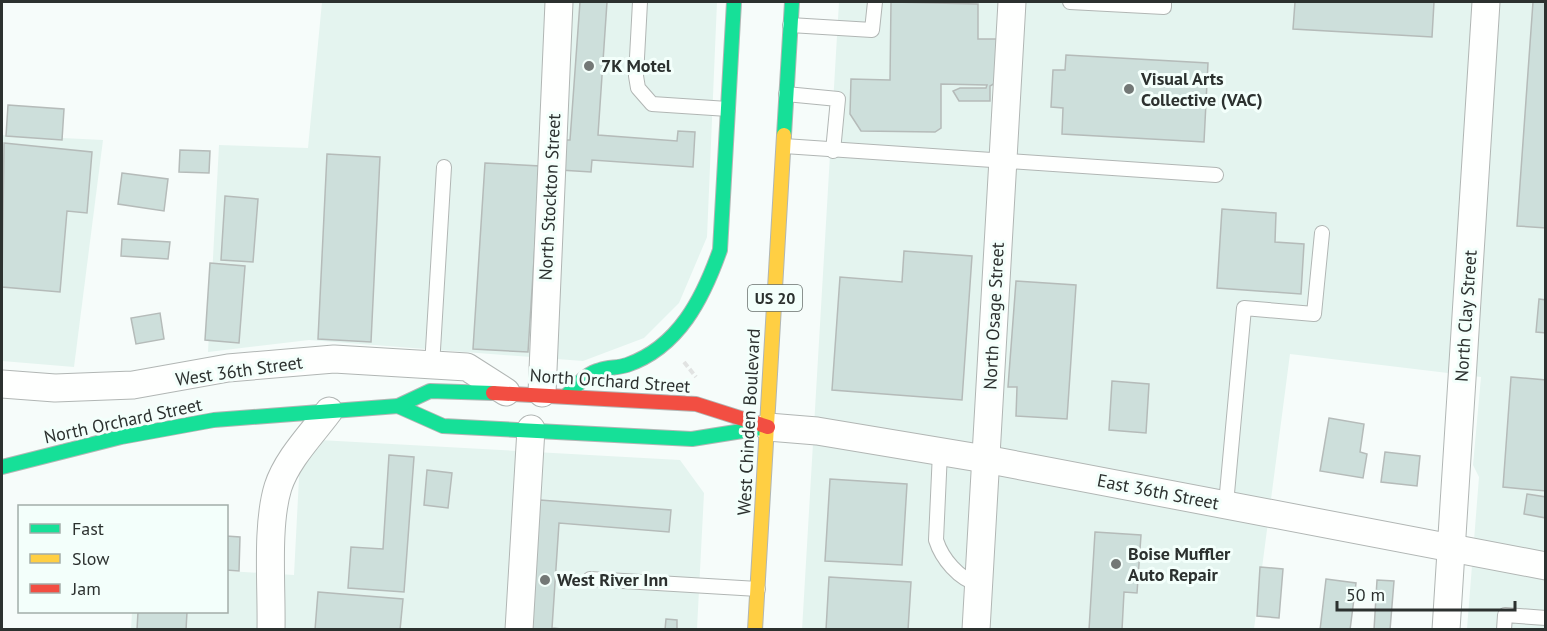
<svg xmlns="http://www.w3.org/2000/svg" width="1547" height="631" font-family="'PT Sans',sans-serif">
  <rect width="100%" height="100%" fill="#f6fcfa"/>
  <g fill="#e4f4ef">
    <polygon points="322,2 717,2 707,237 679,303 644,338 583,361 309,340 208,352 219,145 308,148"/>
    <polygon points="839,2 1545,2 1545,629 1467,629 1479,477 1473,465 1481,377 1290,354 1254,629 802,630"/>
    <polygon points="2,135 103,140 74,367 2,361"/>
    <polygon points="301,439 680,460 704,493 697,629 131,630 132,612 226,612 227,571 294,575"/>
  </g>
  <g fill="#cddfdb" stroke="#b5bbb9" stroke-width="1.5">
    <polygon points="580,2 607,2 598,135 677,141 678,131 695,132 693,167 592,160 591,172 560,170 562,140 570,140"/>
    <polygon points="891,2 978,4 978,39 997,39 997,82 990,86 990,101 959,101 953,91 960,88 986,88 987,85 941,84 941,128 935,132 861,131 850,114 851,79 890,80"/>
    <polygon points="1295,2 1434,2 1432,37 1293,29"/>
    <polygon points="1533,2 1546,2 1546,228 1517,226"/>
    <polygon points="1066,55 1208,63 1204,142 1062,134 1063,108 1051,107 1053,70 1065,70"/>
    <polygon points="8,105 64,109 62,140 6,136"/>
    <polygon points="4,143 92,152 87,213 67,211 60,292 2,287"/>
    <polygon points="180,150 210,151 209,173 179,172"/>
    <polygon points="327,154 380,157 371,342 318,339"/>
    <polygon points="485,163 540,166 528,352 473,349"/>
    <polygon points="122,173 168,179 164,211 118,204"/>
    <polygon points="225,196 258,199 253,262 221,260"/>
    <polygon points="1222,209 1276,213 1275,242 1304,244 1301,294 1217,288"/>
    <polygon points="122,239 170,242 168,259 121,256"/>
    <polygon points="904,251 972,256 962,400 832,390 840,277 902,282"/>
    <polygon points="210,263 245,266 239,343 205,340"/>
    <polygon points="1016,281 1076,285 1067,419 1016,416 1017,387 1008,387"/>
    <polygon points="1539,299 1546,300 1546,333 1536,332"/>
    <polygon points="160,313 164,339 136,344 131,318"/>
    <polygon points="1511,377 1546,380 1546,491 1503,487"/>
    <polygon points="1112,381 1149,384 1146,433 1109,430"/>
    <polygon points="1329,418 1364,424 1360,452 1367,454 1363,478 1320,471"/>
    <polygon points="1385,452 1420,456 1417,486 1381,482"/>
    <polygon points="389,455 414,457 404,592 348,588 351,547 383,549"/>
    <polygon points="427,470 452,473 448,508 424,505"/>
    <polygon points="830,479 907,484 902,565 825,561"/>
    <polygon points="1527,494 1546,497 1546,518 1524,514"/>
    <polygon points="540,500 671,510 669,532 559,523 552,628 572,630 531,630"/>
    <polygon points="1095,532 1141,535 1137,593 1124,592 1122,630 1089,630"/>
    <polygon points="226,536 240,537 239,571 226,570"/>
    <polygon points="1260,567 1283,569 1279,618 1257,616"/>
    <polygon points="829,577 911,582 908,630 826,630"/>
    <polygon points="1326,579 1356,583 1350,630 1320,630"/>
    <polygon points="1377,580 1394,581 1390,630 1374,630"/>
    <polygon points="318,592 403,599 400,630 315,630"/>
    <polygon points="138,612 187,612 186,630 137,630"/>
    <polygon points="666,619 677,620 677,630 665,630"/>
  </g>
  <g fill="none" stroke-linecap="round" stroke-linejoin="round">
    <defs>
      <g id="lane">
        <polyline points="640,2 636,76 638,88 652,104 728,109"/>
        <polyline points="1070,2 1164,7 1164,2"/>
        <polyline points="790,25 872,30 875,2"/>
        <polyline points="786,94 838,99 833,151"/>
        <polyline points="784,146 1216,175"/>
        <polyline points="432,366 444,167"/>
        <path d="M940,452L936,540C942,559 959,579 978,584"/>
        <polyline points="1226,504 1244,308 1314,314 1322,233"/>
        <polyline points="590,579 758,589"/>
        <polyline points="1504,630 1505,615 1546,618"/>
      </g>
      <g id="street">
        <polyline points="2,384 55,388 133,385 228,368 334,359 467,367 506,392"/>
        <polyline points="542,393 559,2"/>
        <polyline points="768,427 817,431 985,459 1546,566"/>
        <path d="M271,630C272,588 266,526 278,487C287,459 312,434 329,411"/>
        <polyline points="519,630 531,429"/>
        <polyline points="976,630 1012,2"/>
        <polyline points="1446,630 1486,2"/>
      </g>
      <g id="fast">
        <polyline points="784,135 792,2"/>
        <path d="M567,395C577,386 586,373 600,370C609,367 618,368 627,365C679,347 703,298 720,250L734,2"/>
        <polyline points="398,406 443,426 692,439 761,428"/>
        <polyline points="2,467 121,437 214,420 398,406 430,391 493,393"/>
      </g>
      <polyline id="slow" points="755,630 784,135"/>
      <polyline id="jam" points="493,393 696,404 768,427"/>
    </defs>
    <use href="#lane" stroke="#b1b6b4" stroke-width="16"/>
    <use href="#street" stroke="#b1b6b4" stroke-width="29"/>
    <use href="#fast" stroke="#b1b6b4" stroke-width="16"/>
    <use href="#slow" stroke="#b1b6b4" stroke-width="16"/>
    <use href="#jam" stroke="#b1b6b4" stroke-width="16"/>
    <polyline stroke="#e1e3e2" stroke-width="4" stroke-dasharray="6 3" stroke-linecap="butt" points="684,362 696,377"/>
    <use href="#lane" stroke="#fefffe" stroke-width="14"/>
    <use href="#street" stroke="#fefffe" stroke-width="27"/>
    <use href="#fast" stroke="#16e098" stroke-width="14"/>
    <use href="#slow" stroke="#ffcf43" stroke-width="14"/>
    <use href="#jam" stroke="#f24e42" stroke-width="14"/>
  </g>
  <g fill="#737876" stroke="#f3fffb" stroke-width="2">
    <circle cx="589" cy="66" r="6"/>
    <circle cx="1129" cy="89" r="6"/>
    <circle cx="1116" cy="564" r="6"/>
    <circle cx="545" cy="580" r="6"/>
  </g>
  <g text-anchor="middle" stroke-width="6" stroke-linejoin="round" paint-order="stroke">
    <rect fill="#f3fffb" stroke="#686f6c" stroke-width="1.5" x="748" y="285" width="54" height="26" rx="4.5"/>
    <g font-size="16" font-weight="bold" fill="#2c312f">
      <text x="775" y="304">US 20</text>
    </g>
    <g font-size="18" font-weight="bold" fill="#2c312f" stroke="#f3fffb" text-anchor="start">
      <text x="601" y="72">7K Motel</text>
      <text x="1141" y="85">Visual Arts<tspan x="1141" dy="21">Collective (VAC)</tspan></text>
      <text x="1128" y="560">Boise Muffler<tspan x="1128" dy="21">Auto Repair</tspan></text>
      <text x="557" y="586">West River Inn</text>
    </g>
    <g font-size="18" fill="#2c312f" stroke="#f3fffb">
      <text transform="translate(550 197) rotate(-87)" y="6">North Stockton Street</text>
      <text transform="translate(994 316) rotate(-87)" y="6">North Osage Street</text>
      <text transform="translate(1466 316) rotate(-86)" y="6">North Clay Street</text>
      <text transform="translate(239 371) rotate(-8)" y="6">West 36th Street</text>
      <text transform="translate(610 381) rotate(4)" y="6">North Orchard Street</text>
      <text transform="translate(123 421) rotate(-12)" y="6">North Orchard Street</text>
      <text transform="translate(749 422) rotate(-87)" y="6">West Chinden Boulevard</text>
      <text transform="translate(1158 492) rotate(11)" y="6">East 36th Street</text>
    </g>
  </g>
  <rect width="1547" height="631" fill="none" stroke="#2c312f" stroke-width="6"/>
  <rect x="18" y="505" width="210" height="108" fill="#f3fffb" stroke="#a3ada9" stroke-width="1.5"/>
  <rect x="30" y="524" width="30" height="9" fill="#16e098" stroke="#a3ada9" stroke-width="1.5"/>
  <text x="72" y="535" font-size="18" fill="#2c312f">Fast</text>
  <rect x="30" y="554" width="30" height="9" fill="#ffcf43" stroke="#a3ada9" stroke-width="1.5"/>
  <text x="72" y="565" font-size="18" fill="#2c312f">Slow</text>
  <rect x="30" y="584" width="30" height="9" fill="#f24e42" stroke="#a3ada9" stroke-width="1.5"/>
  <text x="72" y="595" font-size="18" fill="#2c312f">Jam</text>
  <path d="M1337 601v9h178v-9" fill="none" stroke="#2c312f" stroke-width="3"/>
  <text x="1346" y="601" font-size="18" fill="#2c312f" stroke="#f3fffb" stroke-width="4.5" paint-order="stroke">50 m</text>
</svg>
